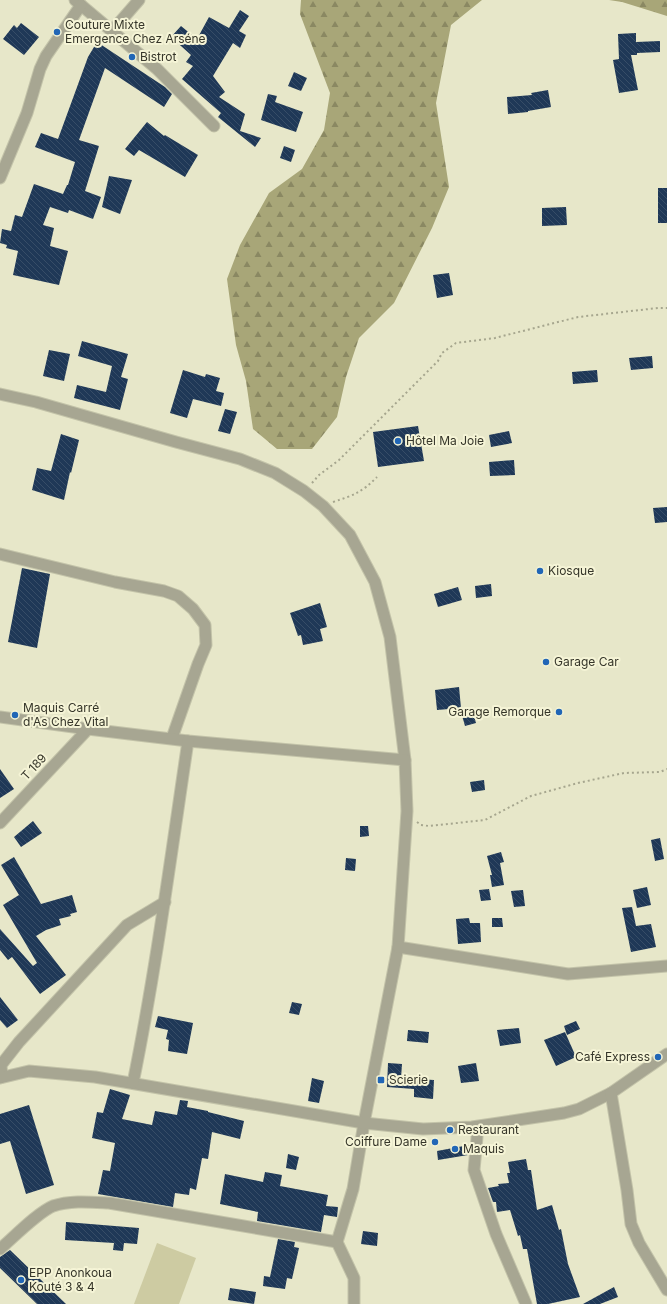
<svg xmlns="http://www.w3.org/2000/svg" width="667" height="1304" font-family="Inter,sans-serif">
  <defs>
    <pattern id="forest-firs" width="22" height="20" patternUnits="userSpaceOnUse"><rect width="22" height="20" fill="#a8a678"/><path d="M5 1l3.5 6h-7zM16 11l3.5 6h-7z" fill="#8a8862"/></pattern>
    <pattern id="building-back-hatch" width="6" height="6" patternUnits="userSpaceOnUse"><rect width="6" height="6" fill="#1f3857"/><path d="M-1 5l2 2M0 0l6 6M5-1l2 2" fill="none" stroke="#374d67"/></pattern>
  </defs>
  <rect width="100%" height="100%" fill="#e7e7c9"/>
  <polygon fill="#cdcba2" points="157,1243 196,1258 179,1304 134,1304"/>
  <g fill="url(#forest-firs)">
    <polygon points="301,0 482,0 451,25 436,103 449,187 432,228 394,303 359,338 346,377 337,417 312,449 277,449 253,429 246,381 236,345 227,279 240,245 269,193 302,169 324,130 330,93 300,14"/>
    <polygon points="609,0 667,0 667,16 622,2"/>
  </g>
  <g fill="url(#building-back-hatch)">
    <polygon points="240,10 249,16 239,31 246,35 240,48 233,43 213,76 225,92 219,97 245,114 240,131 261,138 255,147 218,117 221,113 182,79 193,66 186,62 191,55 171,37 181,26 197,39 209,17 229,28"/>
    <polygon points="21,23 39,37 24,55 3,39 14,25 17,28"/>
    <polygon points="636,33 636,42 660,41 660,52 637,53 637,55 631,55 638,90 619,93 613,60 619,59 618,34"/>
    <polygon points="97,42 165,87 172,94 164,107 105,68 79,140 99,146 85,191 101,197 93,219 69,210 68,213 50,207 43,225 54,228 50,246 68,251 59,285 13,275 18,251 6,248 7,245 0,243 2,229 11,231 15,215 22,217 34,184 63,194 67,185 68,185 75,162 35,147 41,133 58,139 88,57"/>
    <polygon points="294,72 307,78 301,91 288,86"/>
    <polygon points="548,90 551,107 528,111 528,112 508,114 507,97 532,95 531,93"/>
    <polygon points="268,94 277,96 275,102 303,112 296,132 261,120"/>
    <polygon points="147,122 164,136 165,135 198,155 185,177 139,150 134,156 125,149"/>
    <polygon points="284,146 295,150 291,162 280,158"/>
    <polygon points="109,176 132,180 120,214 102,207"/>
    <rect x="658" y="188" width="9" height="35"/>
    <polygon points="566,207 567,225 542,226 542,208"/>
    <polygon points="449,273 453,295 437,298 433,275"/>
    <polygon points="82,341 128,354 121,377 128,379 120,410 74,398 77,385 106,392 112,366 78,356"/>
    <polygon points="49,350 70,354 64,381 43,376"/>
    <polygon points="652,356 653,368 631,370 629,358"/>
    <polygon points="183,370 205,377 206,374 220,378 216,391 224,393 221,406 193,399 187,418 170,413"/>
    <polygon points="597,370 598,382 573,384 572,372"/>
    <polygon points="225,409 237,412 230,434 218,431"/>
    <polygon points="418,426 424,461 378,467 373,432"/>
    <polygon points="509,431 512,443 491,447 489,435"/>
    <polygon points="61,434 79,440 71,473 70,472 64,500 32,490 37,468 51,471"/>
    <polygon points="514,460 515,475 490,476 489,462"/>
    <polygon points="667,507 667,522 655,523 653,508"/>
    <polygon points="22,568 50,574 37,648 8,642"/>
    <polygon points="491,584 492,596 476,598 475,586"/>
    <polygon points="458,587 462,600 438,607 434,594"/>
    <polygon points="320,603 327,627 320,629 323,641 303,645 301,635 298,636 290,613"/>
    <polygon points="459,687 461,708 437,710 435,690"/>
    <polygon points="472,708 476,723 465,726 461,712"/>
    <polygon points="0,769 14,789 0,798"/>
    <polygon points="484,780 485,790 472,792 470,782"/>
    <polygon points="33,821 42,833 21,847 14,837"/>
    <polygon points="360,826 368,826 369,836 360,837"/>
    <polygon points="660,838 664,859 655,861 651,840"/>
    <polygon points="501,852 504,862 500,863 504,885 492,887 490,875 492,875 487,856"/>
    <polygon points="14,857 41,904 72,895 77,912 70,914 71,916 59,919 61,925 46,930 36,936 66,975 40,994 12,957 8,960 0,950 0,929 33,966 37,963 3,905 19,895 1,865"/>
    <polygon points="346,858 356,859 355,871 345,870"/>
    <polygon points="647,887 651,905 637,908 633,890"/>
    <polygon points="489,889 491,900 481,901 479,890"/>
    <polygon points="523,890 525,906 514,907 511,891"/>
    <polygon points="632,907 636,926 651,924 656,947 631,952 622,908"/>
    <polygon points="469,918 470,923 480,923 481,942 458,944 456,919"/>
    <polygon points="492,918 502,918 503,927 492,927"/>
    <polygon points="0,997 18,1020 7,1028 0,1020"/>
    <polygon points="292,1002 302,1004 299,1015 289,1013"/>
    <polygon points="158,1016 193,1023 187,1054 168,1051 169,1040 166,1039 168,1030 155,1027"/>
    <polygon points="576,1021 580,1029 567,1035 564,1026"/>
    <polygon points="519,1028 521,1043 500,1046 497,1030"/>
    <polygon points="408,1030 429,1032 428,1043 407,1041"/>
    <polygon points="565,1032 576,1057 556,1066 544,1040"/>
    <polygon points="388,1063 402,1064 401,1078 434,1080 433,1099 414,1097 414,1089 387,1087"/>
    <polygon points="476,1063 479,1081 461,1083 458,1066"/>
    <polygon points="312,1078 324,1081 319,1103 308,1101"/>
    <polygon points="110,1089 130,1095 122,1119 152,1125 155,1111 177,1115 180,1100 188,1101 187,1107 208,1111 208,1112 244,1121 240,1139 212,1132 208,1159 202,1158 196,1190 190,1188 189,1195 175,1193 173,1207 98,1194 103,1170 110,1171 115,1143 92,1138 97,1112 103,1113"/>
    <polygon points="29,1105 54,1185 26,1194 10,1141 0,1144 0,1114"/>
    <polygon points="469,1145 468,1155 438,1160 437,1151"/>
    <polygon points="288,1154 299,1157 296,1170 286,1168"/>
    <polygon points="526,1159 528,1170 531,1170 537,1210 552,1205 559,1230 561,1229 568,1264 580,1297 548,1304 537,1304 527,1249 523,1249 520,1235 518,1236 510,1210 497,1212 496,1202 493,1202 488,1188 499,1186 498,1184 509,1183 507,1173 510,1173 508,1162"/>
    <polygon points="265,1172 282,1175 280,1186 328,1195 326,1206 338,1207 337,1217 324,1215 321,1232 257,1221 258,1212 220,1204 225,1174 263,1182"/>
    <polygon points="66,1222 139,1228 137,1244 124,1243 123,1251 113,1250 114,1243 65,1240"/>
    <polygon points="363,1231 378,1233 377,1246 361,1244"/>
    <polygon points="278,1239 295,1242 294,1247 299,1248 292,1279 287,1278 285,1289 263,1286 264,1276 270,1277"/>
    <polygon points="10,1250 66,1304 37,1304 0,1268 0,1257"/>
    <polygon points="614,1287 618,1297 600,1304 583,1304"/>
    <polygon points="230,1288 256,1292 254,1304 228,1300"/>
  </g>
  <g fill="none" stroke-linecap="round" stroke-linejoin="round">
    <defs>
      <g id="minor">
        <polyline points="75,0 157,69 214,126"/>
        <polyline points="112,31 139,0"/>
        <polyline points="0,178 27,113 40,69 46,56 81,5"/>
        <polyline points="0,394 36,402 176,442 240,459 275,473 304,491 323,506 350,535 375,582 390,637 405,760"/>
        <polyline points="0,554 115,582 164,591 178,596 193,609 205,625 206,645 198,664 172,738"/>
        <polyline points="0,717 88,729 188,741 405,760 407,811 398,947 364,1123 353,1189 337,1242 354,1278 354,1304"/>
        <polyline points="0,823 88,729"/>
        <polyline points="398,947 568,974 667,966"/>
        <polyline points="2,1077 1,1065 19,1042 127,925 165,902"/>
        <polyline points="0,1078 29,1071 95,1077 364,1123 423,1129 472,1127 564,1113 579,1109 611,1093 667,1054"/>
        <path d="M133,1083C156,970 171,855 188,741"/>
        <polyline points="611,1093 627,1190 631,1224 639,1243 667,1290"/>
        <polyline points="476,1127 477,1137 474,1170 496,1234 526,1304"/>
        <path d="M0,1249C14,1237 37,1213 53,1206C70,1200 91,1202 109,1203L337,1242"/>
      </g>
    </defs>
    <use href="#minor" stroke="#c3c3a9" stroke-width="13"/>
    <g stroke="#a6a68e" stroke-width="2" stroke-dasharray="2 3" stroke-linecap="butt">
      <polyline points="312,483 319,475 339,460 438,361 442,353 456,343 495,338 578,317 658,308 667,308"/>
      <path d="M333,502C354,495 361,493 377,477"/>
      <polyline points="417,822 421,825 429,826 485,820 531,796 578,783 624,773 660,772 667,769"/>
    </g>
    <use href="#minor" stroke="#a7a692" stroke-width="11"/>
  </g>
  <g fill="#2166b6" stroke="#f5f4d6" stroke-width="1.5">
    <circle cx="57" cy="32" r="4"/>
    <circle cx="132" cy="57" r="4"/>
    <circle cx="398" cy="441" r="4"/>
    <circle cx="540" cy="571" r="4"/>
    <circle cx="546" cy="662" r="4"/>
    <circle cx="559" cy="712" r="4"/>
    <circle cx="15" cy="715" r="4"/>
    <circle cx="658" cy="1057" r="4"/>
    <rect x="377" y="1076" width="8" height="8" rx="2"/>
    <circle cx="450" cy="1130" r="4"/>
    <circle cx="435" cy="1142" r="4"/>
    <circle cx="455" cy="1149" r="4"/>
    <circle cx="21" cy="1280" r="4"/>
  </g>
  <g text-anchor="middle" stroke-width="4" stroke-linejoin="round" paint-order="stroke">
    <g font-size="12" fill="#353529" stroke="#f5f4d6" text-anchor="start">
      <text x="65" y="29">Couture Mixte<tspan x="65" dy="14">Emergence Chez Arséne</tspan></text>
      <text x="140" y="61">Bistrot</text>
      <text x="406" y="445">Hôtel Ma Joie</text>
      <text x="548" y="575">Kiosque</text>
      <text x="554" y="666">Garage Car</text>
      <text x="23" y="712">Maquis Carré<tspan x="23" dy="14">d'As Chez Vital</tspan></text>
      <text x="551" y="716" text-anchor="end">Garage Remorque</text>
      <text x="650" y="1061" text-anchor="end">Café Express</text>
      <text x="389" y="1084">Scierie</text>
      <text x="458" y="1134">Restaurant</text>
      <text x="427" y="1146" text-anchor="end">Coiffure Dame</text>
      <text x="463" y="1153">Maquis</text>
      <text x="29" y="1277">EPP Anonkoua<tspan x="29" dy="14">Kouté 3 &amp; 4</tspan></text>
    </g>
    <g font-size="12" fill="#353529" stroke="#f5f4d6">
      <text transform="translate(34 767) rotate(-47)" y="4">T 189</text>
    </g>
  </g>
</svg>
